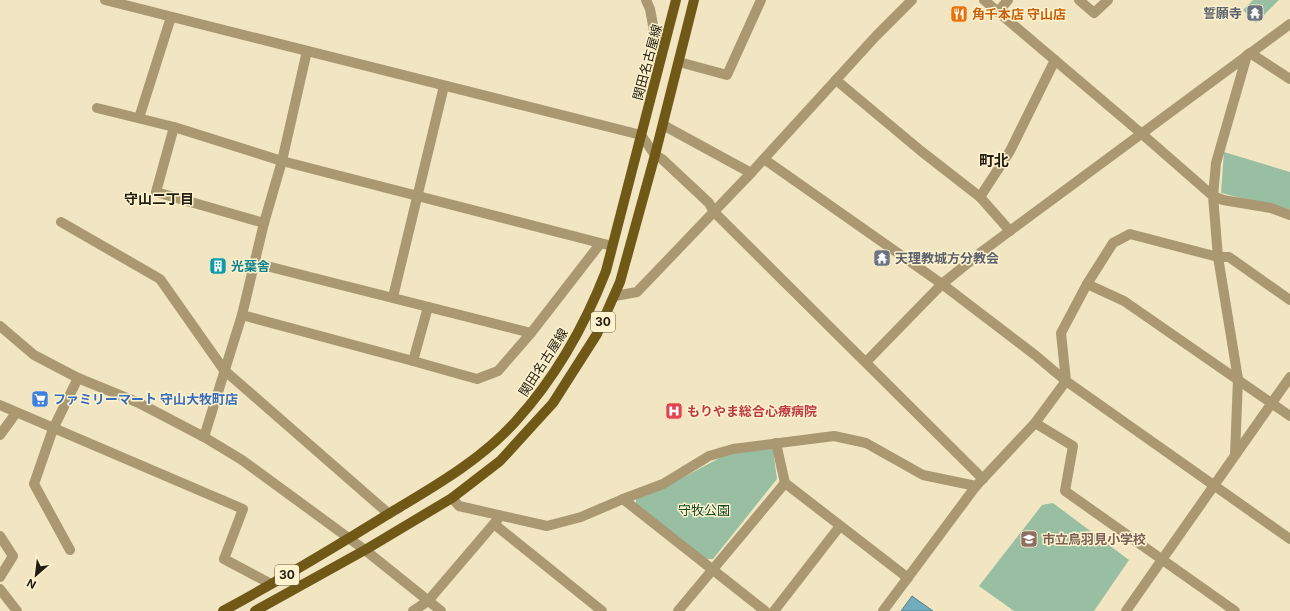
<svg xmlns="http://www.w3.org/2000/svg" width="1290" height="611" font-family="Inter,'Noto Sans JP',sans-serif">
  <rect width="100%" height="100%" fill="#f1e6c1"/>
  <g fill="#99bfa3">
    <polygon points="1253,0 1279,0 1256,23 1243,10"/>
    <polygon points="1224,152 1290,172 1290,210 1221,193"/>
    <polygon points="770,447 773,450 777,479 713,559 705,559 636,506 636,498 684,477 725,455"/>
    <polygon points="1053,503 1129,560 1094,611 1014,611 979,586 1042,505"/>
  </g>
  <polygon fill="#71acbf" stroke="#59818a" points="912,596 933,611 901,611"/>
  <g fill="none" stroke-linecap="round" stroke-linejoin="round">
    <g stroke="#a99871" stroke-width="10">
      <polyline points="105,0 641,135 655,155 662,159 709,203 714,212 983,479"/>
      <polyline points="646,0 650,9 655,36 665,42"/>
      <polyline points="984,0 1142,134 1213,196 1223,200 1271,208 1290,215"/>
      <polyline points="1079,0 1094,13 1108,0"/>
      <polyline points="998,12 1008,0"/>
      <polyline points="1250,53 1290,79"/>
      <polyline points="679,62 727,75 761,0"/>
      <polyline points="836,80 921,151 980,197 1010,231"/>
      <polyline points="97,108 174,127 282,161 612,246"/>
      <polyline points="139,118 171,17"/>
      <polyline points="663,125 751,173"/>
      <polyline points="174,127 156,192 264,223"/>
      <polyline points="764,159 942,284 1035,355 1066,381 1290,539"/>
      <polyline points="980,197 1010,151 1055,60"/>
      <polyline points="61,222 160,279 224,370 389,514"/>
      <polyline points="255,263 531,333"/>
      <polyline points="1087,284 1124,301 1290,416"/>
      <polyline points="393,297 444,86"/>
      <polyline points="242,315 413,361 477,379 498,371 531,333 600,244"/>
      <polyline points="413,361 428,307"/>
      <polyline points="866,362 942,284 984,250 1290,24"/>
      <polyline points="0,405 243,509 224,559 271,584"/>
      <polyline points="1035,423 1073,446 1065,491 1235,611"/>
      <polyline points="0,435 16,413"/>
      <polyline points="204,437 242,315 264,223 282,161 307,51"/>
      <polyline points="776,443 785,483 908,578"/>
      <polyline points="1235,455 1238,379 1218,257 1213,196 1216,163 1247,55"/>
      <polyline points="452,498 459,506 547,526 581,517 623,499 663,484 709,456 733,449 834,436 866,443 923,475 976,486 1035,423 1066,381 1061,333 1087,284 1113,243 1130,234 1218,257 1229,257 1290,300"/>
      <polyline points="623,499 765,611"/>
      <polyline points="494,524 602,611"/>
      <polyline points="0,536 13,556 0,577"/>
      <polyline points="70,550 34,484 53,429 78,378"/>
      <polyline points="0,589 17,611"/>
      <polyline points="413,611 428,601 498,519"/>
      <polyline points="678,611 785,483"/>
      <polyline points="774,611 840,526"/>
      <polyline points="1126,611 1290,377"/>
    </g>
    <g stroke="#a99871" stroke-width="10">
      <polyline points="615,296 637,292 751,173 876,36 912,0"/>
      <polyline points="0,326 34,355 78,378 139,403 204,437 242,460 365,550 441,611"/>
      <polyline points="883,611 976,486"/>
    </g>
    <g stroke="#705816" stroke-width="10">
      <path d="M223,611C280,580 335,547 390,513C435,486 481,460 516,421C555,378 585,325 606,271L676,0"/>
      <polyline points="255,611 365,550 452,498 500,461 553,403 597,334 620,282 655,155 694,0"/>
    </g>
  </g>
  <defs>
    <symbol id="temple-square" viewBox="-11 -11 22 22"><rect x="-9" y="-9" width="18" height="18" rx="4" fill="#6b7280" stroke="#fef3ce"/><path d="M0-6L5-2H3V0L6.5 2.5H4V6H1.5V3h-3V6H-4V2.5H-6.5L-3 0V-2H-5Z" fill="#fff"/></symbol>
    <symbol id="restaurant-square" viewBox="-11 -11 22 22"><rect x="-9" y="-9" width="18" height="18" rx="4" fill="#e8710a" stroke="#fef3ce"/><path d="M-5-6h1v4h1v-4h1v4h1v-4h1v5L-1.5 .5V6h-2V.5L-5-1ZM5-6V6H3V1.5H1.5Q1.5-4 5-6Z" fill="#fff"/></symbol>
    <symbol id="building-square" viewBox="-11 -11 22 22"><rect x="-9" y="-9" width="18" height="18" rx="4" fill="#0f9aa8" stroke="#fef3ce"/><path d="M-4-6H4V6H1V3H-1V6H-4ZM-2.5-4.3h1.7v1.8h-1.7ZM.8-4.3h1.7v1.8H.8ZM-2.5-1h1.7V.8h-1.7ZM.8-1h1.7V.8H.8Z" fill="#fff"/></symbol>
    <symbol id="supermarket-square" viewBox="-11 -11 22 22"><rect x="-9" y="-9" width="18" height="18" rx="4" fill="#3f7fe0" stroke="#fef3ce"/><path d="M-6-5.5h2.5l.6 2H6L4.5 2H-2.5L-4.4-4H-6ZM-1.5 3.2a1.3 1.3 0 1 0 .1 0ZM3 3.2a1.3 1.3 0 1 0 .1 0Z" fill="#fff"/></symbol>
    <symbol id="hospital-square" viewBox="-11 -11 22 22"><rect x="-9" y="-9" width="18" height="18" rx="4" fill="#e0444e" stroke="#fef3ce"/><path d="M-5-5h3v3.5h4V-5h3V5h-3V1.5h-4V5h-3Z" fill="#fff"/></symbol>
    <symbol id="school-square" viewBox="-11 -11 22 22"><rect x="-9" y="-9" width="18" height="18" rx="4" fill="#8d6e63" stroke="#fef3ce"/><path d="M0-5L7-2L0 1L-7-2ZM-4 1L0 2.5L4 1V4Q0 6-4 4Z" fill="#fff"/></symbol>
  </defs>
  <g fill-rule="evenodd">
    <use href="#temple-square" x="1245" y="3" width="20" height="20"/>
    <use href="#restaurant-square" x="949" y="4" width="20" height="20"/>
    <use href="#temple-square" x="872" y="248" width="20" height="20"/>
    <use href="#building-square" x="208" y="256" width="20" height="20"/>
    <use href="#supermarket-square" x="30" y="389" width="20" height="20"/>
    <use href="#hospital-square" x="664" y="401" width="20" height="20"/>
    <use href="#school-square" x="1019" y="529" width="20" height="20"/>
  </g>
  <g text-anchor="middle" stroke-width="3" stroke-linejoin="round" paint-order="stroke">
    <g fill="#fef3ce" stroke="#635d49" stroke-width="1">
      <rect x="591" y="312" width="24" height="20" rx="3"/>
      <rect x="275" y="565" width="24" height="20" rx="3"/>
    </g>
    <g font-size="12" font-weight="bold" fill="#211d10">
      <text x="603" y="326">30</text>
      <text x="287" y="579">30</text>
    </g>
    <g font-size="13" font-weight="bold" fill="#5b616d" stroke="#fef3ce" text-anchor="end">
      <text x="1242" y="18">誓願寺</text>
      <text x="895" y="263" text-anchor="start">天理教城方分教会</text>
    </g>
    <g font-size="13" font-weight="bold" fill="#c56008" stroke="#fef3ce" text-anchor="start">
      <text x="972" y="19">角千本店 守山店</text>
    </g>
    <g font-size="13" fill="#211d10" stroke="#fef3ce">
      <text transform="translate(647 62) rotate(-75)" y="5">関田名古屋線</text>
      <text transform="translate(543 362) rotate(-57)" y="5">関田名古屋線</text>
    </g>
    <g font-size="13" font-weight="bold" fill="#0d838f" stroke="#fef3ce" text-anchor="start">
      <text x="231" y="271">光葉舎</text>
    </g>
    <g font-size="13" font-weight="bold" fill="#366cbe" stroke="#fef3ce" text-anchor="start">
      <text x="53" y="404">ファミリーマート 守山大牧町店</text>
    </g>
    <g font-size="13" font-weight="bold" fill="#be3a42" stroke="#fef3ce" text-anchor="start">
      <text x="687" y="416">もりやま総合心療病院</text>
    </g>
    <g font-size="13" fill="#114627" stroke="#fef3ce">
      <text x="704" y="515">守牧公園</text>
    </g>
    <g font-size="13" font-weight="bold" fill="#785e54" stroke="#fef3ce" text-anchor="start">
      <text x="1042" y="544">市立鳥羽見小学校</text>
    </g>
    <g font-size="14" font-weight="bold" fill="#211d10" stroke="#fef3ce">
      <text x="159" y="204">守山二丁目</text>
    </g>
    <g font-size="15" font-weight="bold" fill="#211d10" stroke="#fef3ce">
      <text x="994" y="166">町北</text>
    </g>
  </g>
  <g transform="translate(36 575) rotate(208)" stroke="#fef3ce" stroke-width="3" paint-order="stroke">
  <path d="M0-3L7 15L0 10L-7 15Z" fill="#211d10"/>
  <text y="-6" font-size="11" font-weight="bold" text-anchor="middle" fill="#211d10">N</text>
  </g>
</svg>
